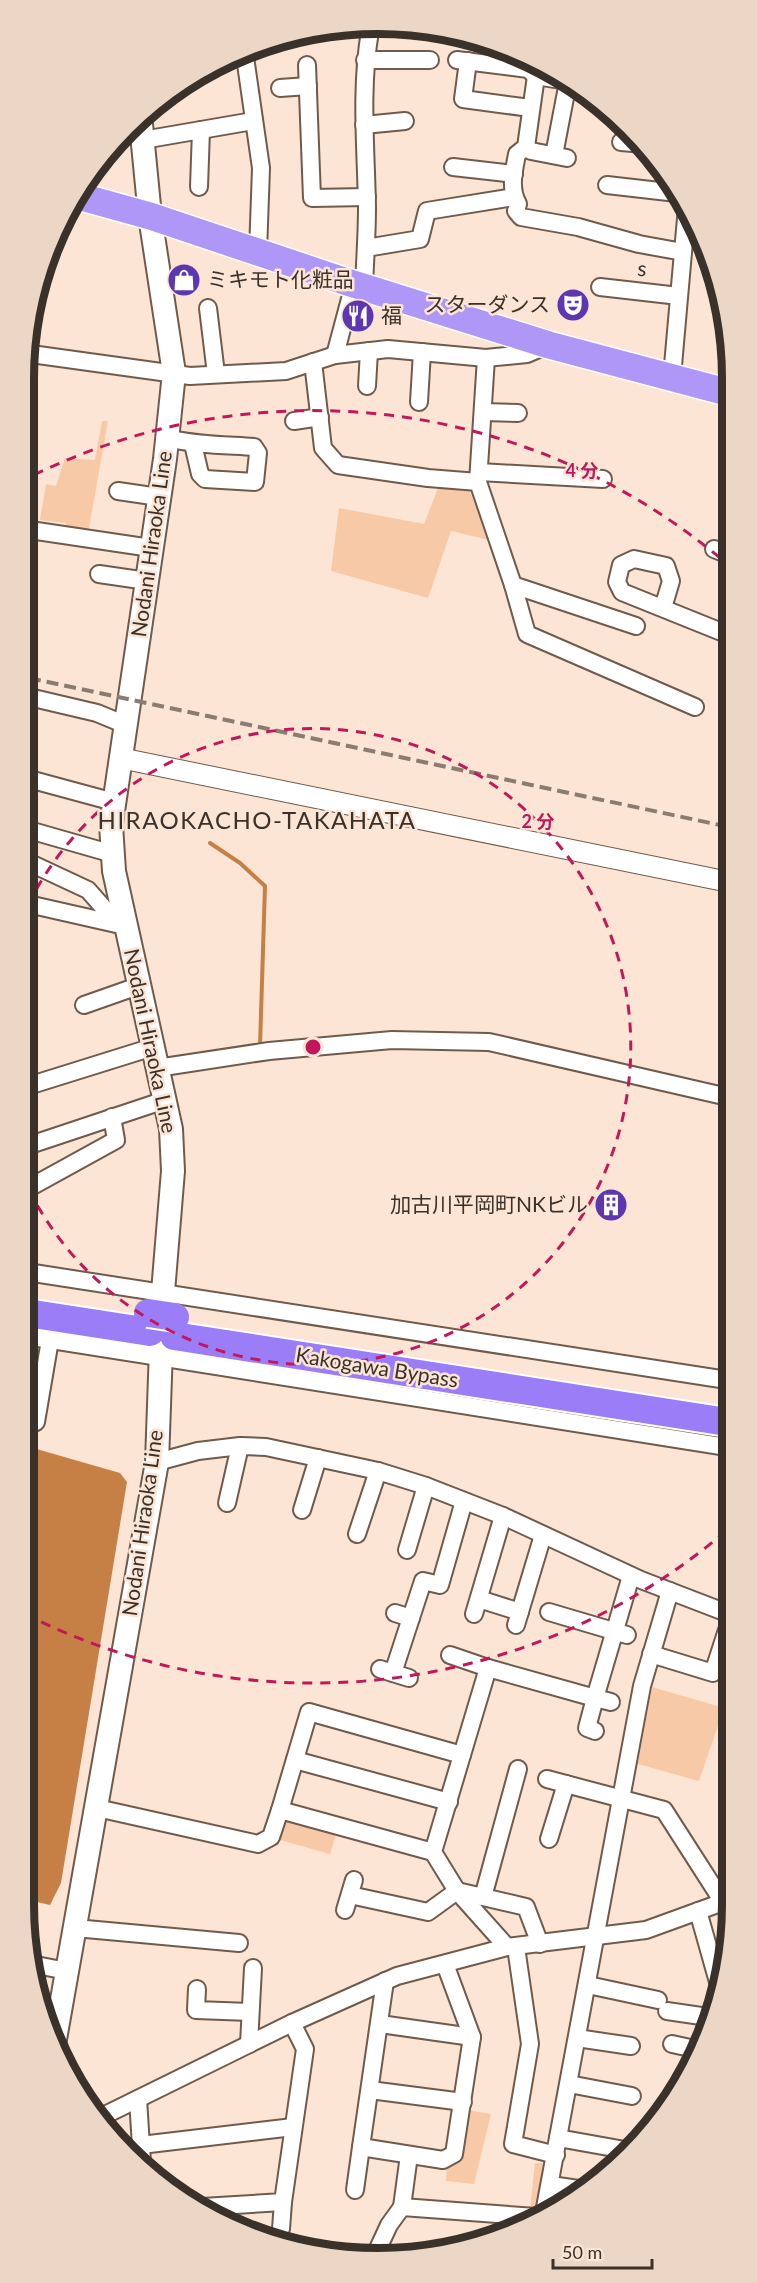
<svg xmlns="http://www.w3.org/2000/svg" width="757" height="2283" font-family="Lato,'Noto Sans JP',sans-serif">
  <rect width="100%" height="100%" fill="#fce5d4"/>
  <g fill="#f7c9a6">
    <polygon points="102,421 108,421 88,534 64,531 66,523 40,520 46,484 56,486 65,458 95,460"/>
    <polygon points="438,488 469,490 489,540 451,531 428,598 331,571 339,508 424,524"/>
    <polygon points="652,1687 724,1708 699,1781 638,1764"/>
    <polygon points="288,1817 337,1831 330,1854 277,1839 282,1822"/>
    <polygon points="467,2110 491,2114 474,2184 446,2181 447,2167"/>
    <polygon points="535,2163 542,2163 544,2166 541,2211 530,2210"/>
  </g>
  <polygon fill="#c68046" points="26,1446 120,1473 127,1482 61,1883 50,1905 24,1899"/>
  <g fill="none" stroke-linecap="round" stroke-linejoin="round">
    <polyline stroke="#c68046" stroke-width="4" points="210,843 240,863 265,886 260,1046"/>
    <defs>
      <g id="minor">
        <polyline points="245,57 261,168 258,252"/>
        <polyline points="365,60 430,60"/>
        <polyline points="457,60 528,69 536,76 567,81"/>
        <polyline points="468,61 463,99 530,108"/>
        <polyline points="307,65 312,198 367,197"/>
        <path d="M536,76L526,147L517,154C514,171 509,188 518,204L516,211L521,217L578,227L639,244L683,252"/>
        <polyline points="280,88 308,86"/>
        <polyline points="364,125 405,121"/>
        <polyline points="143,140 253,121"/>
        <polyline points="621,142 644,144"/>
        <polyline points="526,147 531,151 567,158"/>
        <polyline points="554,155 568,82"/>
        <polyline points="453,167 514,174"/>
        <polyline points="607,185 677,193"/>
        <polyline points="199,187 201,130"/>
        <polyline points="366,248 420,239 427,211 514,197"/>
        <path d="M364,287C365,260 367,234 367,207C366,148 360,90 370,31"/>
        <polyline points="600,287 679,296"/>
        <polyline points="208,308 216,374"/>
        <polyline points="31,354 190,376 286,371 335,355 388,349 486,358 527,354 548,345"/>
        <polyline points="335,355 354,284"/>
        <polyline points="486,358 478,482 513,585 527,634 695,707"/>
        <polyline points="313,362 323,448 338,465 428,478 478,482"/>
        <polyline points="672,377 687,207"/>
        <polyline points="367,386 369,351"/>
        <polyline points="419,402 422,352"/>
        <polyline points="483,412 518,413"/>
        <polyline points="294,421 320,417"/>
        <path d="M167,438C195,445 225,445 254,447L258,453L255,482L205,479L200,474L193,444"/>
        <polyline points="479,472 603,479"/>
        <polyline points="118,491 159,497"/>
        <polyline points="30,530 151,548"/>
        <polyline points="714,549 729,555"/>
        <polyline points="99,574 147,581"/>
        <polyline points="513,585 636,626"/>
        <polyline points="663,608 671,581 666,566 634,559 621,565 617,582 622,592 729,635"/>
        <polyline points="29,697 97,713 126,725"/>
        <polyline points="29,779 114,802"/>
        <polyline points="29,830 113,854"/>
        <polyline points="28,904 125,926 110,915 88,890 28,862"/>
        <polyline points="84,1005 138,986"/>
        <polyline points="157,1068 269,1051 392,1040 489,1042 728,1097"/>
        <polyline points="28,1086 153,1047"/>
        <polyline points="27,1146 165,1100"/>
        <polyline points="27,1189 116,1140 112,1117"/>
        <polyline points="27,1272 727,1380"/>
        <polyline points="26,1336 727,1447"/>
        <polyline points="36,1422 50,1340"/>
        <polyline points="157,1462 198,1451 240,1446 266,1447 378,1471 426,1486 503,1516 641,1580 727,1613"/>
        <polyline points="227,1503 240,1446"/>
        <polyline points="302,1510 318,1458"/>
        <polyline points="357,1534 378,1471"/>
        <polyline points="407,1550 426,1486"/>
        <polyline points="479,1599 520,1612"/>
        <polyline points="549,1612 627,1635"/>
        <polyline points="395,1613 411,1618"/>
        <polyline points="474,1614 503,1516"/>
        <polyline points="516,1625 543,1535"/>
        <polyline points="651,1654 713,1673 727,1630"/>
        <polyline points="450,1655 488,1668"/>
        <polyline points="380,1669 409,1678"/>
        <polyline points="393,1673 423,1581 440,1585 464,1501"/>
        <polyline points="595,1731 587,1728 595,1698 611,1702"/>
        <polyline points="462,1755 488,1668 595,1698 631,1576"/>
        <polyline points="295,1760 449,1802"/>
        <polyline points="547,1779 664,1810 723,1902"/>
        <polyline points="97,1808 258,1844 271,1837 280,1810"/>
        <polyline points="549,1839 566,1784"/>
        <polyline points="433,1852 462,1755 309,1712 280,1810 433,1852 457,1891 507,1947"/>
        <polyline points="350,1895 428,1912 457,1891 526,1907 540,1944"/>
        <polyline points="483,1897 518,1769"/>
        <polyline points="345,1910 354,1880"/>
        <polyline points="698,1911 720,1989"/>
        <polyline points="75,1928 239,1943"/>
        <polyline points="516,1947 530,2044 513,2144 556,2155"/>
        <polyline points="36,1965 67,1971"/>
        <polyline points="385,1981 361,2147 443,2160 454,2154 472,2037 445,1964"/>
        <polyline points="588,1985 658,2000"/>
        <polyline points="197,1989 196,2010 250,2012"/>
        <polyline points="667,2011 708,2017"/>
        <polyline points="380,2024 472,2037"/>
        <polyline points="577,2038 631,2046"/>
        <polyline points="249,2044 253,1968"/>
        <polyline points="672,2044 695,2049"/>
        <polyline points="569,2084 632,2096"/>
        <polyline points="370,2090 463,2102"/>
        <polyline points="138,2099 142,2162"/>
        <polyline points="99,2118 292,2023 397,1976 507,1947 646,1930 726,1901"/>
        <polyline points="558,2138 625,2150"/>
        <polyline points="141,2145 293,2127"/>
        <polyline points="551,2185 585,2190"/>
        <polyline points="355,2190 361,2147"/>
        <polyline points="202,2207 283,2202 305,2049 292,2023"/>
        <polyline points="402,2207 409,2155"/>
        <polyline points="544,2213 642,1686 670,1591"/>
        <polyline points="281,2229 283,2202"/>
        <polyline points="376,2253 389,2225 402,2207 536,2217"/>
      </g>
      <polyline id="tertiary" points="120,758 729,882"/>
      <polyline id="secondary" points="54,2045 157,1462 163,1292 173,1171 171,1129 114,871 111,825 165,459 174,373 150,216 141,124"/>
      <polyline id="trunk" points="78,196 150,216 347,282 549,345 730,393"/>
      <g id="motorway">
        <polyline points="27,1313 150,1332"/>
        <polyline points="174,1336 727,1422"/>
      </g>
    </defs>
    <use href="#minor" stroke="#6f5b4d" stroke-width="20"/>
    <use href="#tertiary" stroke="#6f5b4d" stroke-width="22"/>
    <use href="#secondary" stroke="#6f5b4d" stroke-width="26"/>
    <use href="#trunk" stroke="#fff" stroke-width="30"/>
    <use href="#motorway" stroke="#fff" stroke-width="32"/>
    <use href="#minor" stroke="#fff" stroke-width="16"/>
    <use href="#tertiary" stroke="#fff" stroke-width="20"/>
    <use href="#secondary" stroke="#fff" stroke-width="22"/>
    <use href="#trunk" stroke="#af97f8" stroke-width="27"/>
    <use href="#motorway" stroke="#9b7df7" stroke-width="28"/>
    <polyline stroke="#8b7c71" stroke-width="4" stroke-dasharray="12 6" stroke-linecap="butt" points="29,678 729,827"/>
    <defs>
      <polyline id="motorway-bridge" points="148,1313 175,1317"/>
    </defs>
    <use href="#motorway-bridge" stroke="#fff" stroke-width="32" stroke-linecap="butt"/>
    <use href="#motorway-bridge" stroke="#9b7df7" stroke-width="28"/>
  </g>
  <g fill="none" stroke="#c2185b" stroke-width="3" stroke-dasharray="10 8">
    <path d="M28 905A318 318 0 1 1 27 1186"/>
    <path d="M726 1531A636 636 0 0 1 29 1616M34 475A636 636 0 0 1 726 563"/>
  </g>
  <defs>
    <symbol id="shop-disc" viewBox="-11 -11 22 22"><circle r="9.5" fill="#5d37af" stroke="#fce5d4"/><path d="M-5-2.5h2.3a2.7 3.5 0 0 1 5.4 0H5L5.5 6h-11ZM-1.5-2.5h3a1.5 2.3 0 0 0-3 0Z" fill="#fff"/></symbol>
    <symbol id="theatre-disc" viewBox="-11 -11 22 22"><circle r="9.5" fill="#5d37af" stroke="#fce5d4"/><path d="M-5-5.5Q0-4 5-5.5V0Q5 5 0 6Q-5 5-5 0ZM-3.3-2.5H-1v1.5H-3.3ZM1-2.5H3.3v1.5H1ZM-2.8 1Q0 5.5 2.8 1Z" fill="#fff"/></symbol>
    <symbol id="restaurant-disc" viewBox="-11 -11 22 22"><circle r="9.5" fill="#5d37af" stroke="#fce5d4"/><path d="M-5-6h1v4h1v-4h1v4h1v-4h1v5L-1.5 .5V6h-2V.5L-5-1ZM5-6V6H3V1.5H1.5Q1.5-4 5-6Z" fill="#fff"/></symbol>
    <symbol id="building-disc" viewBox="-11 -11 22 22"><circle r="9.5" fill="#5d37af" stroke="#fce5d4"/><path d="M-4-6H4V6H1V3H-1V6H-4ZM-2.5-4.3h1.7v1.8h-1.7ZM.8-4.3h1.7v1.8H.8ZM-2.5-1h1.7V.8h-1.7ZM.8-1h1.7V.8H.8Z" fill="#fff"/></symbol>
  </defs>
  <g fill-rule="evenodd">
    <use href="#shop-disc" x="165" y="261" width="38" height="38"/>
    <use href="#theatre-disc" x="554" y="286" width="38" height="38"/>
    <use href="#restaurant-disc" x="339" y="297" width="38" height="38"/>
    <use href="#building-disc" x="592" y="1186" width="38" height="38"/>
  </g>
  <g text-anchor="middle" stroke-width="5" stroke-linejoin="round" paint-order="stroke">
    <g font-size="21" fill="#3a312b" stroke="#fce5d4">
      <text transform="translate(642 269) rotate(7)" y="7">s</text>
      <text transform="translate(152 544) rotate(-82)" y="7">Nodani Hiraoka Line</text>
      <text transform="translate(150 1041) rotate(78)" y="7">Nodani Hiraoka Line</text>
      <text transform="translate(377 1368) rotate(9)" y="7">Kakogawa Bypass</text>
      <text transform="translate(143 1523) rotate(-82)" y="7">Nodani Hiraoka Line</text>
    </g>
    <g font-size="21" fill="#3a312b" stroke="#fce5d4" text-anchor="start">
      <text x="207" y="287">ミキモト化粧品</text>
      <text x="550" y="312" text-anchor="end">スターダンス</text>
      <text x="381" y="323">福</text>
      <text x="588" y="1212" text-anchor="end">加古川平岡町NKビル</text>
    </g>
    <g font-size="24" letter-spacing="1.5" fill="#3a312b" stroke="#fce5d4">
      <text x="257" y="829">HIRAOKACHO-TAKAHATA</text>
    </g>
  </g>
  <path d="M0 0H757V2283H0ZM378 34H378A344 344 0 0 1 722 378V1904A344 344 0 0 1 378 2248H378A344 344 0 0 1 34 1904V378A344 344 0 0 1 378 34Z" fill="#ecd7c6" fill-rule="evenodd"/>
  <path fill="none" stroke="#3a312b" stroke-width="8" d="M378 34H378A344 344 0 0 1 722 378V1904A344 344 0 0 1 378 2248H378A344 344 0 0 1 34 1904V378A344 344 0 0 1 378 34Z"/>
  <circle cx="313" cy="1047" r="9" fill="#c2185b" stroke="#fce5d4" stroke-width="3"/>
  <g font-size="18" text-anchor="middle" font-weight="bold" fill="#c2185b" stroke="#fce5d4" stroke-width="5" stroke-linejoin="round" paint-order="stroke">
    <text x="582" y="477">4 分</text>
    <text x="538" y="828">2 分</text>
  </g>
  <path d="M553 2259v9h99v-9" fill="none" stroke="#3a312b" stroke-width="3"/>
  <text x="562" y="2259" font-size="18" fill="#3a312b" stroke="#fce5d4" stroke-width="4.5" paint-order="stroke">50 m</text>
</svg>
